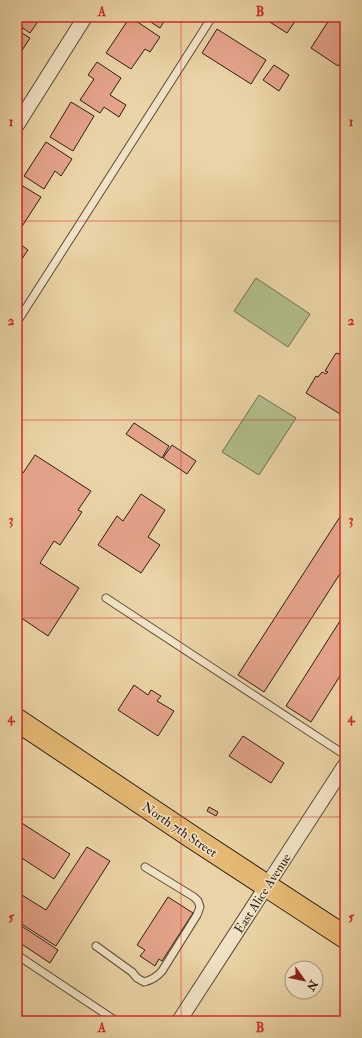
<svg xmlns="http://www.w3.org/2000/svg" width="362" height="1038" font-family="'IM FELL Double Pica',serif">
  <rect width="100%" height="100%" fill="#ead3a6"/>
  <filter id="stains"><feTurbulence type="fractalNoise" baseFrequency=".005" numOctaves="4"/><feColorMatrix values="0 0 0 0 .2 0 0 0 0 .09 0 0 0 0 .02 0 0 0 .5 -.17"/></filter>
  <radialGradient id="worn" r=".72"><stop offset=".6" stop-color="#630" stop-opacity="0"/><stop offset="1" stop-color="#630" stop-opacity=".3"/></radialGradient>
  <g fill="#b1be8a" stroke="#706e50">
    <polygon points="256,278 310,314 288,347 234,311"/>
    <polygon points="259,395 296,418 259,475 222,452"/>
  </g>
  <g fill="#e5a48a" stroke="#2e1e17">
    <polygon points="17,17 41,17 30,33 17,24"/>
    <polygon points="130,17 160,37 150,52 145,49 131,69 106,53"/>
    <polygon points="143,17 167,17 160,28"/>
    <polygon points="262,17 298,17 287,33"/>
    <polygon points="331,17 345,17 345,56 338,66 311,48"/>
    <polygon points="217,29 266,60 251,84 202,53"/>
    <polygon points="17,30 30,38 17,58"/>
    <polygon points="97,62 121,78 110,95 126,105 119,117 104,107 100,113 80,100 94,79 88,75"/>
    <polygon points="274,65 289,75 279,91 263,80"/>
    <polygon points="71,102 94,116 73,151 50,137"/>
    <polygon points="46,142 72,159 61,176 55,171 44,189 24,176"/>
    <polygon points="21,185 41,197 19,231 17,230 17,192"/>
    <polygon points="17,242 28,250 17,266"/>
    <polygon points="345,345 345,417 306,393 316,376 318,377 322,372 326,374 328,372 325,371 336,353 339,354"/>
    <polygon points="134,423 169,446 162,458 126,434"/>
    <polygon points="172,445 196,461 187,474 163,458"/>
    <polygon points="35,455 91,491 78,510 82,512 60,545 54,541 40,563 79,588 48,636 17,615 17,600 18,598 17,597 17,478 21,472 23,473"/>
    <polygon points="141,494 165,510 148,537 160,545 141,573 98,545 117,516 123,521"/>
    <polygon points="345,509 345,566 264,692 238,675"/>
    <polygon points="345,613 345,668 311,722 286,706"/>
    <polygon points="134,685 148,695 151,690 161,696 157,701 174,711 158,736 118,710"/>
    <polygon points="243,736 284,763 271,783 229,756"/>
    <polygon points="209,807 218,812 216,816 207,811"/>
    <polygon points="17,820 70,854 54,879 17,855"/>
    <polygon points="87,847 110,861 56,946 17,921 17,892 46,910"/>
    <polygon points="168,897 193,913 162,961 159,959 155,966 140,956 145,950 137,945"/>
    <polygon points="17,923 58,950 50,963 17,941"/>
    <polygon points="17,1012 30,1021 17,1021"/>
  </g>
  <g fill="none" stroke-linecap="round" stroke-linejoin="round">
    <defs>
      <g id="service">
        <polyline points="17,322 212,17"/>
        <polyline points="106,598 345,755"/>
        <path d="M96,946L132,972L137,978L144,982C152,980 157,977 162,971L197,915L200,907L198,901L194,897L145,867"/>
        <polyline points="17,955 116,1021"/>
      </g>
      <g id="minor">
        <polyline points="17,125 85,17"/>
        <polyline points="179,1021 345,765"/>
      </g>
      <polyline id="primary" points="17,720 192,837 345,937"/>
    </defs>
    <use href="#service" stroke="#5d4b3b" stroke-width="9"/>
    <use href="#minor" stroke="#5d4b3b" stroke-width="16"/>
    <use href="#primary" stroke="#2e1e17" stroke-width="24"/>
    <use href="#service" stroke="#f1e2c5" stroke-width="7"/>
    <use href="#minor" stroke="#f1e2c5" stroke-width="14"/>
    <use href="#primary" stroke="#e5ba73" stroke-width="22"/>
  </g>
  <path fill="none" stroke="#d62828" stroke-width="1" stroke-opacity="0.55" d="M181,17V1021M17,221H345M17,420H345M17,618H345M17,817H345"/>
  <g text-anchor="middle" stroke-width="3" stroke-linejoin="round" paint-order="stroke">
    <g font-size="13" fill="#2e1e17" stroke="#f1e2c5">
      <text transform="translate(180 829) rotate(34)" y="5">North 7th Street</text>
      <text transform="translate(262 893) rotate(-57)" y="5">East Alice Avenue</text>
    </g>
  </g>
  <rect width="362" height="1038" fill="none" stroke="#ead3a6" stroke-width="44"/>
  <g transform="translate(304 980) rotate(123)"><circle r="19" fill="#f1e2c5" stroke="#a3947f"/>
  <path d="M0-3L7 15L0 10L-7 15Z" fill="#8f2418"/>
  <text y="-6" font-size="11" font-weight="bold" text-anchor="middle" fill="#2e1e17">N</text>
  </g>
  <rect x="22" y="22" width="318" height="994" fill="none" stroke="#d62828" stroke-width="1.5"/>
  <g font-size="13" text-anchor="middle" font-weight="bold" fill="#d62828">
    <text x="102" y="16">A</text>
    <text x="260" y="16">B</text>
    <text x="11" y="126">1</text>
    <text x="351" y="126">1</text>
    <text x="11" y="325">2</text>
    <text x="351" y="325">2</text>
    <text x="11" y="524">3</text>
    <text x="351" y="524">3</text>
    <text x="11" y="722">4</text>
    <text x="351" y="722">4</text>
    <text x="11" y="921">5</text>
    <text x="351" y="921">5</text>
    <text x="102" y="1032">A</text>
    <text x="260" y="1032">B</text>
  </g>
  <rect width="100%" height="100%" filter="url(#stains)"/>
  <rect width="100%" height="100%" fill="url(#worn)"/>
</svg>
